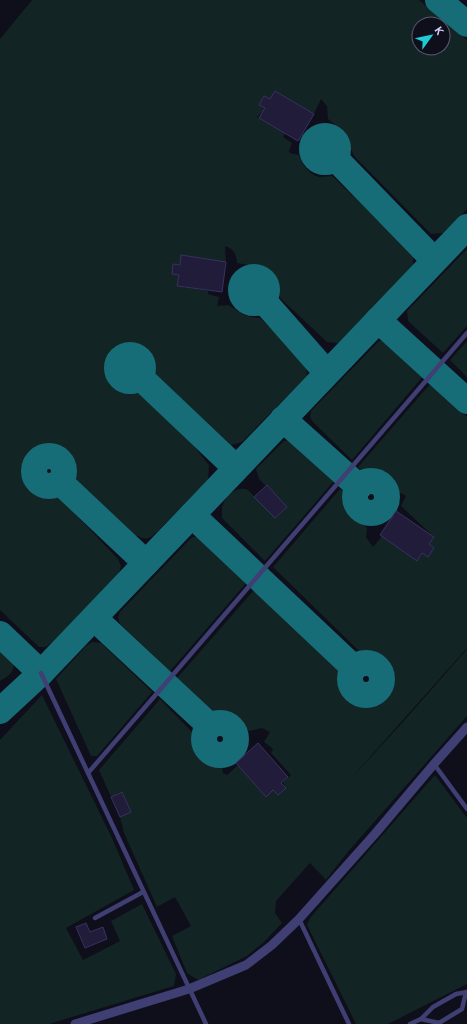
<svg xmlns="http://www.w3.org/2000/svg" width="467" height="1024" font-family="Ubuntu,sans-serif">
  <rect width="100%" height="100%" fill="#0f0e1b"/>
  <g fill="#122423" fill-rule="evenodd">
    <path d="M32,0H419L467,40V209L443,233L431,234L354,156L344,133L328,119L327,106L321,99L314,114L275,91L270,99L264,96L259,105L265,109L257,117L285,133L283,137L292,143L289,151L290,153L299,155C303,165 308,174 319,177C323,177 328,176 332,176L413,253V267L338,343L327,342L280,298L278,284L275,277L269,272L258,267L237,263C236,254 234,249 225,246L226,262L181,255L180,265L173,264L172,274L179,275L177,286L208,291V294L219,297L217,306L229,305C239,313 246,317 260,318L306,362L307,376L242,442L231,445L153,373C157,350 137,340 118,351L116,349L109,356L111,359L107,367C109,385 119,392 137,390L193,445L209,465L208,480L158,531C148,540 146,541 134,534L72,477C70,455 59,442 37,453L35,451L27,458L30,461L26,471L27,479L32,488L42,494H56L118,559L121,566L119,574L60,636L46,647H39L0,610V39ZM419,24H443V48H419Z"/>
    <polygon points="467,249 467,326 443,353 408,321 407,311"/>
    <polygon points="379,341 390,341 424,375 352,460 313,422 310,417 311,411"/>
    <polygon points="467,341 467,377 450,360"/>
    <path d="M431,383L467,417V648L347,783L402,723L467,649V716L347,853L326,880L310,863L276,901L275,913L282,923L264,942L247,956L198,980L187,973L172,936L191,926L175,897L157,907L124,833L120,817L131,812L122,791L111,797L99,770L160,699L192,732L195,749L200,757L212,764L222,765L223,773L227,775L238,765L266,796L273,790L278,795L286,788L283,782L291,775L271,753L273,749L264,742L270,732L262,728L249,731L236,718L225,712L213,711L177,678L254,590L343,674C343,694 360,709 379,696L382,698L388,691L385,687C387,685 390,682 390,679C391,671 385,661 378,658C372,655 365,655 359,656V651L273,567L340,489L347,494L344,502L354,517L367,528L366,537L373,547L382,536L417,561L422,553L428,557L434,548L429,544L434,537L401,506L406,496L401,493L397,494C394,482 389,473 377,471C369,469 366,472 358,467Z"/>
    <path d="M290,440L295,443L334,481L265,561L222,518C222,515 222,512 222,508C224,497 237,485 248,490L275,518L287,507L259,479L256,469L284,441Z"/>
    <polygon points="192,537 198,537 204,539 247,582 170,671 120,624 118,617 120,612"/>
    <polygon points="92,642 101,643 152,692 97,756 91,756 56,679 86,646"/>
    <path d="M0,651L14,664C13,674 8,676 0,681Z"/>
    <polygon points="42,695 112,838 134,890 66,928 83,960 120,941 111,921 142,904 176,974 174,986 49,1024 0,1024 0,740"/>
    <polygon points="435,775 467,818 467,984 388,1024 356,1024 307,925 310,918"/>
  </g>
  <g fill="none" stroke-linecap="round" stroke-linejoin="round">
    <g stroke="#166d78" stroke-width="26">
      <polyline points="438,0 467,24"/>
      <circle cx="325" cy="149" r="13"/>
      <polyline points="335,158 434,260"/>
      <circle cx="254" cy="290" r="13"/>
      <polyline points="263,300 327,373"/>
      <polyline points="378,320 467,401"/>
      <circle cx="130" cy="368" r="13"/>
      <polyline points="140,377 236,468"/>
      <polyline points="283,419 359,487"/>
      <circle cx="49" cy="471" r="15"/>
      <circle cx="371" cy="497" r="16"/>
      <polyline points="60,482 146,563"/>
      <polyline points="192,515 354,668"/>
      <polyline points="94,618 210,726"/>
      <polyline points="0,634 41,673"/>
      <circle cx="366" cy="679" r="16"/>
      <polyline points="0,711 41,673 467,227"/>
      <circle cx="220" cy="739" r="16"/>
    </g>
  </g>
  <g fill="#211c39" stroke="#393162">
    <polygon points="275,91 314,114 298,141 259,118 265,108 259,105 264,96 270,99"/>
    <polygon points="181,255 226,262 222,292 177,286 179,275 172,274 173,264 180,265"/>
    <polygon points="267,485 287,507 275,518 254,497"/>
    <polygon points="396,511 434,537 429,544 434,548 428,557 422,553 417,561 380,535"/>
    <polygon points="258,743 288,777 281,783 286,788 278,795 273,790 266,797 236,763"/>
    <polygon points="122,792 131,812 120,817 111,797"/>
    <polygon points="86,923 90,932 103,927 107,939 85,948 76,927"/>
  </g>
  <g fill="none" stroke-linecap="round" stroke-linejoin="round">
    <g stroke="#3f3f74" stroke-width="4.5">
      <polyline points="41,673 206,1024"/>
      <polyline points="434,764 467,809"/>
      <polyline points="88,773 165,684 467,333"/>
      <polyline points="95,918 143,892"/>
      <polyline points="299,919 349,1024"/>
      <polyline points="421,1019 439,1023 462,1009 466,992"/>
      <polyline points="410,1024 421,1019 433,1007 456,994 467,992"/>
    </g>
    <polyline stroke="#3f3f74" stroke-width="9" points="75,1024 189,989 246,965 272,945 299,919 374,835 434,764 467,727"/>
  </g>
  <g transform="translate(431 36) rotate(57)"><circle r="19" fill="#0f0e1b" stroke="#5d5b73"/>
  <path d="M0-3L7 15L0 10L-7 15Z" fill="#1eccd5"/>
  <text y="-6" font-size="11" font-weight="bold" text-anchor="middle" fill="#d1cff8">K</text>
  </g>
</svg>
